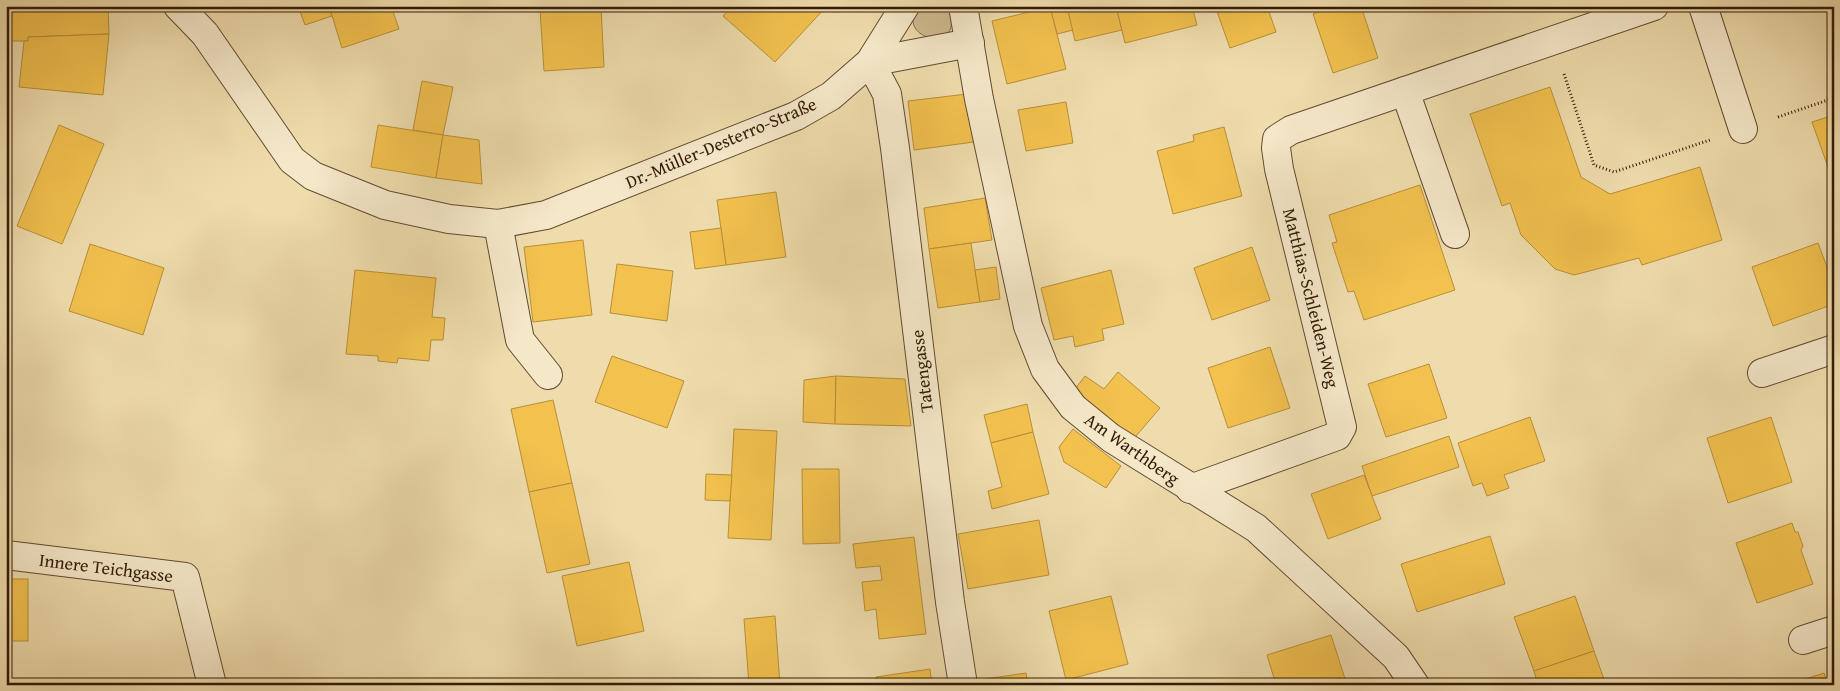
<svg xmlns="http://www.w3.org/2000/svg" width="1840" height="691" font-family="'Gentium Book Plus',serif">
  <rect width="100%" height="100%" fill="#efdcac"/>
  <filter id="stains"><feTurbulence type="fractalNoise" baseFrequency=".004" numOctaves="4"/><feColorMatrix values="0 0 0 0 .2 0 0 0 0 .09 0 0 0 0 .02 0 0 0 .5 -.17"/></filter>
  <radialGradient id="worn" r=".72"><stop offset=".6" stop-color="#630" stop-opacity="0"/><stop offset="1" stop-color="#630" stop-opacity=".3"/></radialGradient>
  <path fill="#cfbb90" stroke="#816b4c" d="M915,6H950C951,14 953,23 950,30C943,45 915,38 913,22C912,17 914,11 915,6Z"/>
  <g fill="#f2c14e" stroke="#b98f39">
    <polygon points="6,6 108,6 109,34 28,37 28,41 6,41"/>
    <polygon points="298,6 329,6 332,16 305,25"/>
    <polygon points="329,6 391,6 399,29 342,48"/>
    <polygon points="601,6 604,67 544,71 540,10"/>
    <polygon points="732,6 825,6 826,7 775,62 723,16"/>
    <polygon points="1067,6 1073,30 1057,34 1050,7"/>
    <polygon points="1067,6 1116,6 1122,30 1075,41"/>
    <polygon points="1116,6 1192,6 1197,25 1125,43"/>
    <polygon points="1215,6 1267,6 1276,32 1230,48"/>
    <polygon points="1338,6 1361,6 1378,58 1333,73 1313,14"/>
    <polygon points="1050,7 1066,69 1007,84 992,21"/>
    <polygon points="109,34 103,95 19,87 24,41 28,41 28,37"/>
    <polygon points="422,81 453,87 443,135 413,130"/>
    <polygon points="1550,87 1581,177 1610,194 1700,167 1722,240 1642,265 1639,258 1574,275 1555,269 1521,235 1510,203 1502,206 1470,114"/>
    <polygon points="967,94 974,142 914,150 908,101"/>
    <polygon points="1066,102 1073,143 1026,151 1018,110"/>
    <polygon points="1834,115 1834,184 1812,122"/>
    <polygon points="59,125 104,144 62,244 17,226"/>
    <polygon points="378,125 443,135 436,178 371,167"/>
    <polygon points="1224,127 1242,196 1173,214 1157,151 1194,141 1193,135"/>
    <polygon points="443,135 479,140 482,184 436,178"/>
    <polygon points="1420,185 1455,290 1364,320 1354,291 1348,292 1332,243 1337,242 1329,215"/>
    <polygon points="776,192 786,257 726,265 717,200"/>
    <polygon points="985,198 992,240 929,249 924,208"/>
    <polygon points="721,228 726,265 695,269 690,232"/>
    <polygon points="583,240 592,315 533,322 524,247"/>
    <polygon points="971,243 980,302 938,308 929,249"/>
    <polygon points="1818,243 1834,286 1834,304 1773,326 1752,267"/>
    <polygon points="90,244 164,268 143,335 69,311"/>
    <polygon points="1252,247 1270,300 1212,320 1194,268"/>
    <polygon points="617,264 673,271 667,321 610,313"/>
    <polygon points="996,267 1000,299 980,302 975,270"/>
    <polygon points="355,270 436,278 432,317 445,318 443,340 431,340 429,361 398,358 397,363 378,361 378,356 346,354"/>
    <polygon points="1111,270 1124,324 1102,329 1104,340 1075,347 1073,336 1054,340 1041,288"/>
    <polygon points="1270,347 1290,408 1228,428 1208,368"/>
    <polygon points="612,356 684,381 667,428 595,402"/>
    <polygon points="1429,364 1447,418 1386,437 1368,384"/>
    <polygon points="1118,372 1160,408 1131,442 1075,389 1085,376 1104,389"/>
    <polygon points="836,376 835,424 803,422 804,380"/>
    <polygon points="836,376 905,379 911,426 835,424"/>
    <polygon points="553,400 572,483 529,492 511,409"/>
    <polygon points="1027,404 1033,432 991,443 984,415"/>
    <polygon points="1530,417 1545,461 1504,475 1509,488 1487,496 1482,483 1473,486 1458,443"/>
    <polygon points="1771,417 1792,482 1728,503 1707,438"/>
    <polygon points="734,429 777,431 771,540 728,538"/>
    <polygon points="1073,429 1121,466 1106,488 1064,462 1059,447"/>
    <polygon points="1033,432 1049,494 992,509 988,491 1002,487 991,443"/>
    <polygon points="1449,436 1459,467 1372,496 1362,466"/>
    <polygon points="802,469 839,469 840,543 803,544"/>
    <polygon points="706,474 732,475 730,501 705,500"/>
    <polygon points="1364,475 1381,519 1328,539 1311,494"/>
    <polygon points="572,483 590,564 547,573 529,492"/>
    <polygon points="1039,520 1049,575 968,589 958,534"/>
    <polygon points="1792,523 1795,532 1798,532 1803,546 1801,550 1813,584 1757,603 1736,543"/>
    <polygon points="1490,536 1505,584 1417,612 1401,564"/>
    <polygon points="914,537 926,634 879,639 876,609 865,611 862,582 882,580 880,566 856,568 853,544"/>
    <polygon points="629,562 644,631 577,646 562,576"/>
    <rect x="6" y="579" width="22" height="62"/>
    <polygon points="1111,596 1128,664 1066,680 1049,611"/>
    <polygon points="1575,596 1594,651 1534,671 1514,617"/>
    <polygon points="775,616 780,685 749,685 744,619"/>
    <polygon points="1331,635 1347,685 1276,685 1267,655"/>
    <polygon points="1594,651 1606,685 1538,685 1534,671"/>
    <polygon points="930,669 932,685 877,685 876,677"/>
    <polygon points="1026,673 1028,685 979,685 978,680"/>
    <polygon points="1824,673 1828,685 1787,685"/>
  </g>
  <polygon fill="#7b5ea7" stroke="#654a78" points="539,6 596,6 540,10"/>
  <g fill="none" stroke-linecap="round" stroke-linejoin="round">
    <defs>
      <g id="minor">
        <polyline points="178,6 205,34 292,160 313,176 385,205 449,219 498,224 546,215 796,116 831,96 870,62 905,6"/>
        <polyline points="963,6 979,99 1028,326 1045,369 1073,407 1111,438 1256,528 1396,657 1415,685"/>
        <polyline points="1703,6 1743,129"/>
        <polyline points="1405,91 1455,234"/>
        <polyline points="498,224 520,340 548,375"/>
        <polyline points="1762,373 1834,349"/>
        <polyline points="1190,489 1337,436 1342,427 1279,169 1276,148 1277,139 1291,130 1654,6"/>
        <polyline points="6,555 185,577 212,685"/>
        <polyline points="1803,640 1834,630"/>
        <polyline points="963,685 950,602 895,148 887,94 870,62 970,43"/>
      </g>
    </defs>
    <use href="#minor" stroke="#624b32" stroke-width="30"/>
    <g stroke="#331b09" stroke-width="3" stroke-dasharray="1 2.5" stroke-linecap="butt">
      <polyline points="1564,74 1594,165 1614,172 1710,140"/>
      <polyline points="1778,117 1834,98"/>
    </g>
    <use href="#minor" stroke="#f5e8c9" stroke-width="28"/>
  </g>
  <g text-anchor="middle" stroke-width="5" stroke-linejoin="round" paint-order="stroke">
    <g font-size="18" fill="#331b09" stroke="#f5e8c9">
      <text transform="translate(721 143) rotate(-23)" y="6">Dr.-Müller-Desterro-Straße</text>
      <text transform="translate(1311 298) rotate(76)" y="6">Matthias-Schleiden-Weg</text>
      <text transform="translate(922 371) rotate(-97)" y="6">Tatengasse</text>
      <text transform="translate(1132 449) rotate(35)" y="6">Am Warthberg</text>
      <text transform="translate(106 568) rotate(7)" y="6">Innere Teichgasse</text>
    </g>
  </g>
  <rect width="1840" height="691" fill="none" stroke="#efdcac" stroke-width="25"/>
  <rect x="8" y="8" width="1825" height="676" fill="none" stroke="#331b09" stroke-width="2.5"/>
  <rect x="12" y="12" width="1815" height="666" fill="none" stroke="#331b09"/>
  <rect width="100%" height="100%" filter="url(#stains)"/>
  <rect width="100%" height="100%" fill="url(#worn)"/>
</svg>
